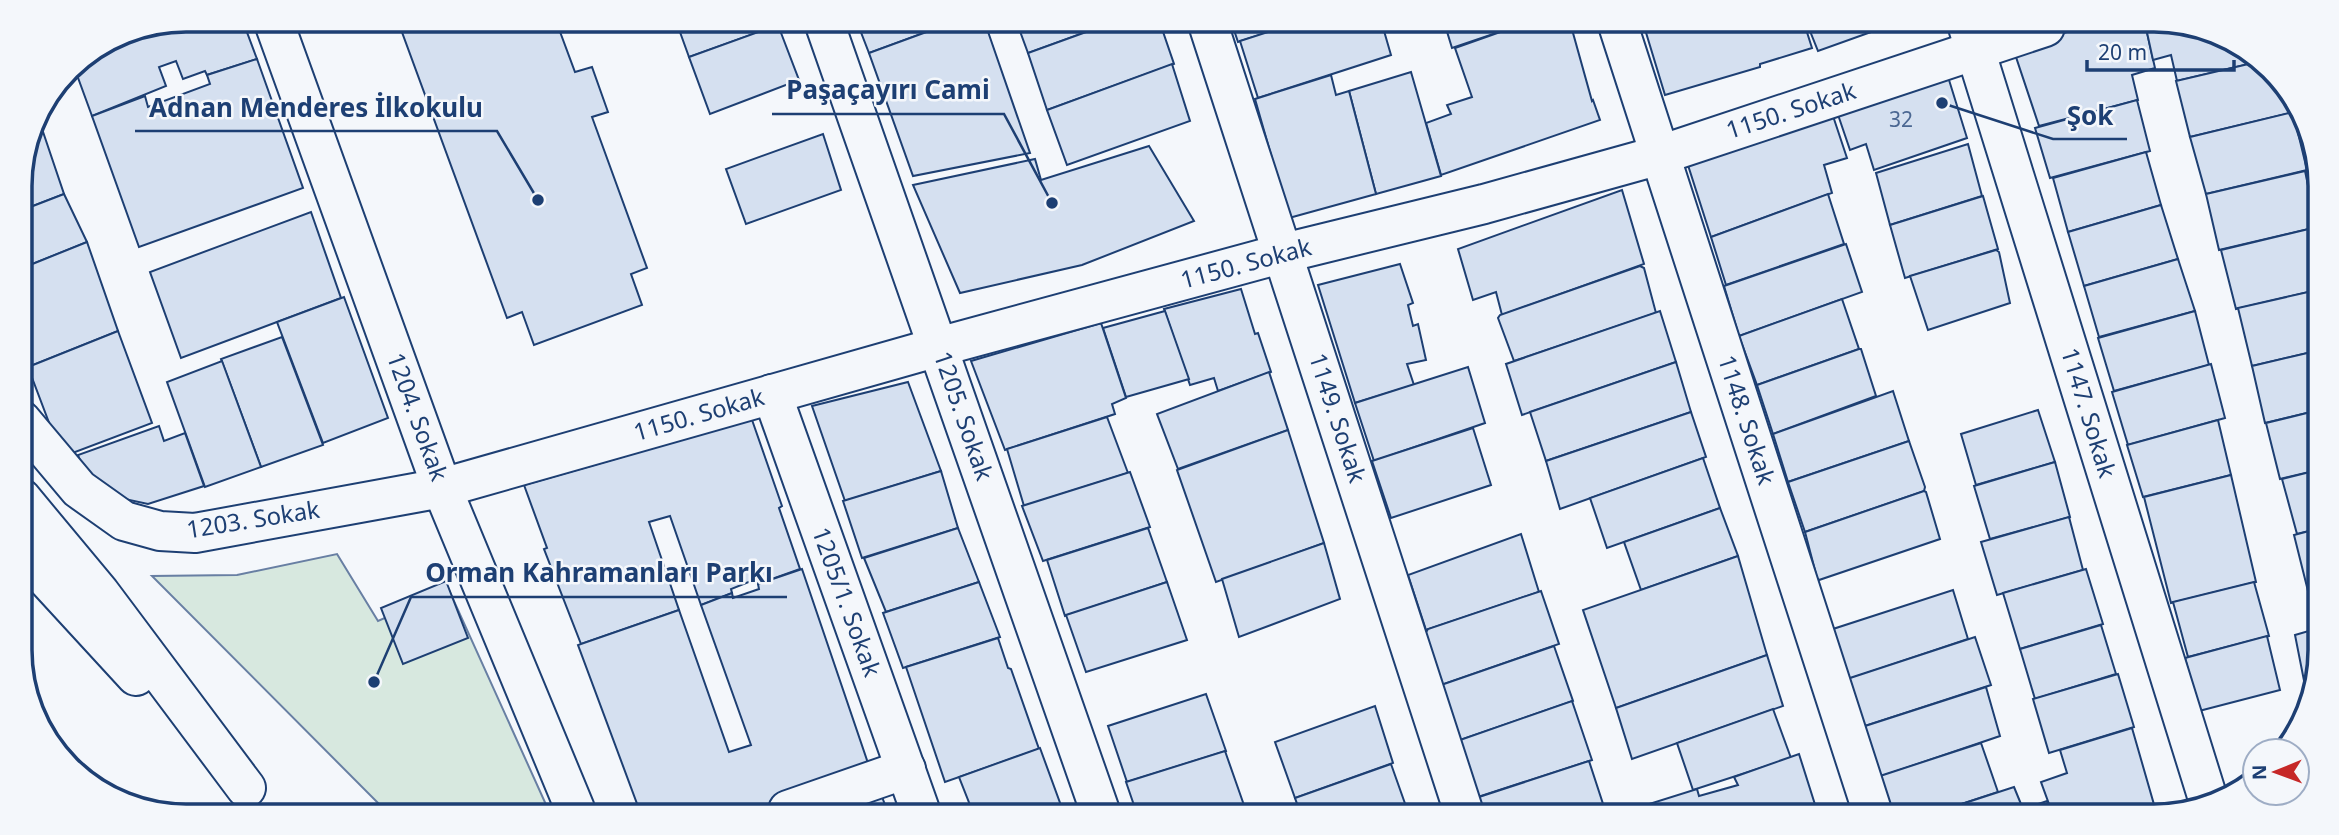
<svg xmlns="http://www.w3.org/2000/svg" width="2339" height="835" font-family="'Noto Sans',sans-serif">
  <rect width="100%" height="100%" fill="#f4f7fb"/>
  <polygon fill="#d7e8df" stroke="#687fa3" stroke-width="2" points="337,554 378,621 449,590 548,809 383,808 152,576 237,575"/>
  <g fill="#d5e0f0" stroke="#1d3f73" stroke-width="2">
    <polygon points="186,19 242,19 257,59 207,75 205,71 183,79 176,61 159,67 166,86 92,116 73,64 76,61 122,32"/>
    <polygon points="409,20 556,21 575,72 592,67 608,112 592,117 647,268 631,274 642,305 534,345 522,312 507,318 399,24"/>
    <polygon points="676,21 777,22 778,25 689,57"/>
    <polygon points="857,22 951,23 869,53"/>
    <polygon points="951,23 972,23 973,24 985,23 1030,153 913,176 869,53"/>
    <polygon points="1017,23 1111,23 1028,53"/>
    <polygon points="1111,23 1160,23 1174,64 1047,110 1028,53"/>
    <polygon points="1232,24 1293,24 1238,42"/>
    <polygon points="1293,24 1382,24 1391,55 1258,98 1240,41"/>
    <polygon points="778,25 799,80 710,114 689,57"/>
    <polygon points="1445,25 1520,25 1452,48"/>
    <polygon points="1520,25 1568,25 1573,33 1592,101 1593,100 1600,120 1441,175 1426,123 1451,114 1447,105 1472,97 1455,48"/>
    <polygon points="1644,26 1805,26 1812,48 1760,64 1760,67 1665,95"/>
    <polygon points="1808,26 1885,27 1818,51"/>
    <polygon points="2078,28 2146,28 2155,68 2132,75 2138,100 2039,126 2014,51"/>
    <polygon points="2146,28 2206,28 2257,62 2177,81 2171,55 2153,60"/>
    <polygon points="257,59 303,188 139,247 92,116 145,96 148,107 210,84 207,75"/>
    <polygon points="2257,62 2279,76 2290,113 2190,137 2176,81"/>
    <polygon points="1172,64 1190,121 1067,165 1047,110"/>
    <polygon points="1945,67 1967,138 1874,170 1866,144 1850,150 1834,103"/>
    <polygon points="1411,72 1441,176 1376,194 1349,91"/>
    <polygon points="1331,75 1336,95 1349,91 1376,194 1289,218 1255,99"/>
    <polygon points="2137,100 2150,151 2050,178 2035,128"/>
    <polygon points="1831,110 1847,158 1824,165 1832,193 1711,237 1687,162"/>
    <polygon points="2293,112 2307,170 2206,194 2190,137"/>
    <polygon points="38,117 64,194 20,211 20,175 35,118"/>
    <polygon points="823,134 841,190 746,224 726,169"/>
    <polygon points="1968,144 1982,196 1890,225 1876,173"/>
    <polygon points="1149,146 1194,221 1082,265 960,293 913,185 1035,159 1041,180"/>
    <polygon points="2146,152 2161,205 2068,232 2053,178"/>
    <polygon points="2305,171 2317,227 2219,250 2206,194"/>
    <polygon points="1622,190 1644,264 1502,315 1496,292 1473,300 1458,249"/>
    <polygon points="64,194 87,242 20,269 20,211"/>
    <polygon points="1828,194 1844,244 1726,285 1711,237"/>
    <polygon points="1983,196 1998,249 1905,278 1890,225"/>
    <polygon points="2161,205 2178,259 2084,286 2068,232"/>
    <polygon points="311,212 341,298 181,358 150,272"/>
    <polygon points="2317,227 2317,290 2236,309 2221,250"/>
    <polygon points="87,242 118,331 28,367 21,345 20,269"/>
    <polygon points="1846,244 1862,292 1739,336 1724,286"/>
    <polygon points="1996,250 1999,252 2010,303 1928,330 1910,276"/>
    <polygon points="2178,259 2195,311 2099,337 2084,286"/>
    <polygon points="1400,264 1413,303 1408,305 1413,326 1418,324 1426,360 1407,364 1414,385 1355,403 1318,285"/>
    <polygon points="1640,266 1644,268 1656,313 1514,361 1498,318 1500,315"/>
    <polygon points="1241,289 1255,334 1258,333 1271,372 1218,391 1214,378 1190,385 1164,309"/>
    <polygon points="2317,290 2316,351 2252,366 2238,308"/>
    <polygon points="344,297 388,418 323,443 277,322"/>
    <polygon points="1842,299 1859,349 1757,385 1739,336"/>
    <polygon points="1165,311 1189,379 1126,397 1103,328"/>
    <polygon points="1660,311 1676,362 1522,415 1506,364"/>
    <polygon points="2195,311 2209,365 2114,391 2098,338"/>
    <polygon points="1101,323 1126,398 1112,404 1115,414 1005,450 971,361"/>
    <polygon points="118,331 152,423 62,457 28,367"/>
    <polygon points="282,337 323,445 261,467 221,359"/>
    <polygon points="1859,349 1861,349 1876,396 1773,434 1757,385"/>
    <polygon points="2316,351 2315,411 2265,423 2252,366"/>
    <polygon points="222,361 261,467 205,487 167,382"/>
    <polygon points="1676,362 1691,412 1546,461 1530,412"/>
    <polygon points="2211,364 2225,418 2128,445 2112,392"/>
    <polygon points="1468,367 1485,423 1374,461 1355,403"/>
    <polygon points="1269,372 1288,430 1178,469 1157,414"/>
    <polygon points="908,382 941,471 845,501 812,406"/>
    <polygon points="1893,391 1909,441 1788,482 1773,434"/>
    <polygon points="2038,410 2055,462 1976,485 1961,434"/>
    <polygon points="2315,411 2314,471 2280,479 2266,423"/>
    <polygon points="1691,412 1706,457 1560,509 1546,461"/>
    <polygon points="751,417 782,506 779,508 800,569 758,584 756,579 731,589 732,593 701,605 670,516 649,522 679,610 581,644 544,549 547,548 524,485 625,456 624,453"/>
    <polygon points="1107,417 1128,473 1024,506 1007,449"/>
    <polygon points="2218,420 2231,475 2143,497 2127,445"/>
    <polygon points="159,426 164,441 185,433 204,486 148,504 92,492 78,455"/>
    <polygon points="1473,428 1491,485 1391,518 1372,461"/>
    <polygon points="1288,430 1324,543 1216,582 1177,470"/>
    <polygon points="1909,441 1925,487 1924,491 1805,532 1788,482"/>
    <polygon points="1703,458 1720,508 1607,548 1590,498"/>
    <polygon points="2055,462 2070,517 1990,539 1974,486"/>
    <polygon points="941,471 958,528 862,558 843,501"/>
    <polygon points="2314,471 2313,530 2297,534 2282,479"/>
    <polygon points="1130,472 1150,527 1043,561 1022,506"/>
    <polygon points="2231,475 2256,582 2171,603 2144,497"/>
    <polygon points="1924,491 1926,492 1940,539 1819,580 1817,578 1805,532"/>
    <polygon points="1720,508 1738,556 1641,590 1624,542"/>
    <polygon points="2069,517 2083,570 1997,595 1981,542"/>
    <polygon points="958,528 979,582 886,612 864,558"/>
    <polygon points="1148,528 1167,582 1065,616 1047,560"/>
    <polygon points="2313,530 2312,607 2294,535"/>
    <polygon points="1521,534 1539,592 1426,630 1408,575"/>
    <polygon points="1324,543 1340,599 1239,637 1222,579"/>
    <polygon points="1738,556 1767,655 1616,708 1583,610"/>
    <polygon points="802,569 870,769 751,810 639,809 578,645 679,610 729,752 751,745 701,605 732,593 733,598 759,589 758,584"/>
    <polygon points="2086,569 2103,624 2020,649 2003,593"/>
    <polygon points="446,581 468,638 403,664 381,608"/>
    <polygon points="979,582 1000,637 903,668 883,613"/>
    <polygon points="1167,582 1187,640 1086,672 1066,615"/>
    <polygon points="2254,582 2269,636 2188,657 2173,602"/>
    <polygon points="1953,590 1968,639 1849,679 1833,629"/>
    <polygon points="1541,591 1559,644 1441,685 1425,634 1428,629"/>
    <polygon points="2101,625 2116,674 2035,699 2020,649"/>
    <polygon points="2312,630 2311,702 2309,706 2295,635"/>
    <polygon points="2267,636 2280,690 2199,711 2185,658"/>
    <polygon points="1975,637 1991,685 1862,727 1847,679"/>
    <polygon points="998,638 1008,668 1011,669 1039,749 945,782 906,667"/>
    <polygon points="1554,646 1573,701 1460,740 1441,685"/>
    <polygon points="1767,655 1783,706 1632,759 1616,708"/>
    <polygon points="2118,674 2134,727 2049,753 2033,699"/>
    <polygon points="1986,687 2000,736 1879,777 1862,727"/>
    <polygon points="1206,694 1226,751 1127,782 1108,726"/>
    <polygon points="1572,701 1592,760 1478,797 1460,740"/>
    <polygon points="1375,706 1393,763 1295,798 1275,742"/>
    <polygon points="1773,709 1791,758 1693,790 1677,743"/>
    <polygon points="2132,728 2155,808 2139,815 2053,815 2041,782 2067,773 2060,750"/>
    <polygon points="1981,743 1998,792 1931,814 1889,814 1877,777"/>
    <polygon points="1040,748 1063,811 972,810 959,777"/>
    <polygon points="1225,751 1245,808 1233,812 1136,811 1126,782"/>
    <polygon points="1799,754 1818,814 1632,813 1630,810 1697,789 1699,796 1738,785 1734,777"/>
    <polygon points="1589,761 1606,813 1484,813 1479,797"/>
    <polygon points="1391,764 1408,812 1300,812 1295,798"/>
    <polygon points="2014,787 2023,809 2047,801 2052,815 1931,814"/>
    <polygon points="879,789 887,810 816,810"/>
  </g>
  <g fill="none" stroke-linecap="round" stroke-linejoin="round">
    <defs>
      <g id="street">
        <polyline points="273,20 442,488 575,809"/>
        <polyline points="824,22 1100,811"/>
        <polyline points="1208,24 1464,813"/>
        <polyline points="1618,25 1873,814"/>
        <polyline points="1968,27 2208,799"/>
        <polyline points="772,394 920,810"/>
        <polyline points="21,420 79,489 124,521 160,531 195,533 442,488 938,347 1284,253 1484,204 1660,155 2045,27"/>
        <polyline points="788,810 906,769"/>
      </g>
      <g id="highway">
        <polyline points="21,498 100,593 246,788"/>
        <polyline points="22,552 136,676"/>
      </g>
    </defs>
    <use href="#street" stroke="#1d3f73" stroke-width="42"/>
    <use href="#highway" stroke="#1d3f73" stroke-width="42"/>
    <use href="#street" stroke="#f4f7fb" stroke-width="38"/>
    <use href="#highway" stroke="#f4f7fb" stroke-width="38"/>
  </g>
  <g text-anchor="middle" stroke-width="5" stroke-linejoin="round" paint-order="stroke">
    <g font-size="21" fill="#4b6792">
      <text x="1901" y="127">32</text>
    </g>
    <g font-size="24" fill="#1d3f73" stroke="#f4f7fb">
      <text transform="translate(1791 111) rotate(-18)" y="8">1150. Sokak</text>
      <text transform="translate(1246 264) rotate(-15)" y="8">1150. Sokak</text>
      <text transform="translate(2088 413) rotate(73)" y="8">1147. Sokak</text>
      <text transform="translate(699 415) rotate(-16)" y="8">1150. Sokak</text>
      <text transform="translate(963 416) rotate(71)" y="8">1205. Sokak</text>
      <text transform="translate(417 417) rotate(70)" y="8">1204. Sokak</text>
      <text transform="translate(1337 418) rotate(72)" y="8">1149. Sokak</text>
      <text transform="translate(1746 420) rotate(72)" y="8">1148. Sokak</text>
      <text transform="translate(253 520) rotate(-9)" y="8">1203. Sokak</text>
      <text transform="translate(846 602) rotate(70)" y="8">1205/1. Sokak</text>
    </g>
  </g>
  <path d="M0 0H2339V835H0ZM186 32H2154A154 154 0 0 1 2308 186V650A154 154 0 0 1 2154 804H186A154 154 0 0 1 32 650V186A154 154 0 0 1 186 32Z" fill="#f4f7fb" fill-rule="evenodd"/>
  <path fill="none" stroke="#1d3f73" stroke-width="3.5" d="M186 32H2154A154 154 0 0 1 2308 186V650A154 154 0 0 1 2154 804H186A154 154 0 0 1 32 650V186A154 154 0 0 1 186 32Z"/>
  <path fill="none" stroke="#1d3f73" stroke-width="2.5" d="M1052 203L1004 114H772M538 200L497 131H135M1942 103L2053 139H2127M374 682L411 597H787"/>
  <g fill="#1d3f73" stroke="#f4f7fb" stroke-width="2.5">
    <circle cx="1052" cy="203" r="7"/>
    <circle cx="538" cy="200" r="7"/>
    <circle cx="1942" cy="103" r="7"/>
    <circle cx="374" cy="682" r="7"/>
  </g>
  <g font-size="26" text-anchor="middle" font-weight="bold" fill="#1d3f73" stroke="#f4f7fb" stroke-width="5" stroke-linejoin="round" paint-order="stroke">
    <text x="888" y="99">Paşaçayırı Cami</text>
    <text x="316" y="117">Adnan Menderes İlkokulu</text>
    <text x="2090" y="125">Şok</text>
    <text x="599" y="582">Orman Kahramanları Parkı</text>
  </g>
  <g transform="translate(2276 772) rotate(269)"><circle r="33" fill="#f4f7fb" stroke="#9eadc5" stroke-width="2"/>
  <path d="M0-5L12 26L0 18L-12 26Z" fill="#c62828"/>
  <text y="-10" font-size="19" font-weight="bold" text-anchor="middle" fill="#1d3f73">N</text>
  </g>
  <path d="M2087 60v10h147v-10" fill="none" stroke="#1d3f73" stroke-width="3.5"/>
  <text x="2098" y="60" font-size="21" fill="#1d3f73" stroke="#f4f7fb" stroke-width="5" paint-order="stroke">20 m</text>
</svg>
